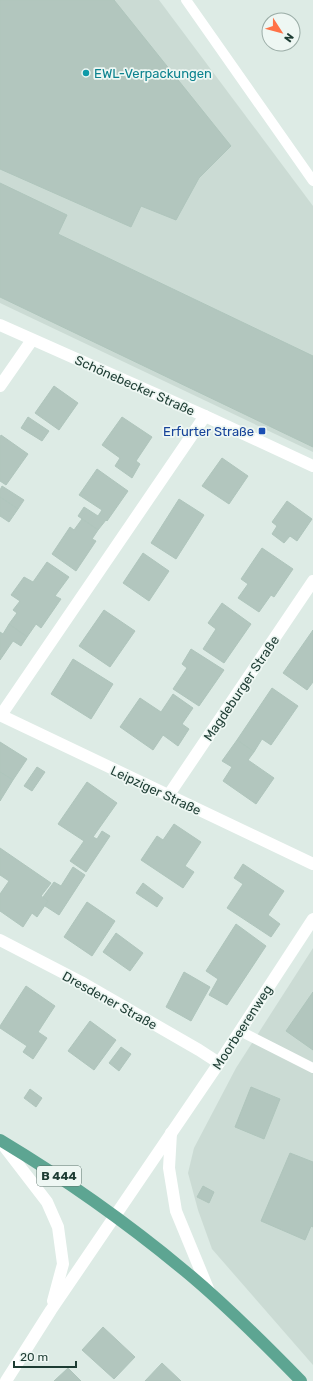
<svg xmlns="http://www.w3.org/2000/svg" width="313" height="1381" font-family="Rubik,sans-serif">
  <rect width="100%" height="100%" fill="#ddebe5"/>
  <g fill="#cbdbd4">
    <polygon points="0,0 159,0 313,206 313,452 0,303"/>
    <polygon points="313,948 313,1365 212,1249 198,1210 188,1173 194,1148 236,1068"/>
  </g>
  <g fill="#b2c6be" stroke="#afc5bc">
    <polygon points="0,0 114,0 231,146 199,178 176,220 141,206 131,227 0,169"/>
    <polygon points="0,183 67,215 58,234 313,356 313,447 0,297"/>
    <polygon points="54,386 78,403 59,430 35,413"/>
    <polygon points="28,417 49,431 42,441 21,428"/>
    <polygon points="122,417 152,437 136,461 140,464 132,478 115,466 120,458 102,445"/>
    <polygon points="1,435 28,454 6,485 0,481 0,437"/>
    <polygon points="222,458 248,476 229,504 202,486"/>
    <polygon points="97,469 128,491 107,521 106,520 98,530 78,516 84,507 98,516 102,510 79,495"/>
    <polygon points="2,486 24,500 18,509 0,497 0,490"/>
    <polygon points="0,497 18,509 9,522 0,516"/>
    <polygon points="179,499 204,515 176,559 151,543"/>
    <polygon points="287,501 312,519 297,541 290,536 284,543 272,534 277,526 272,522"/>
    <polygon points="82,519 98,530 92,539 96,541 76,571 52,554 70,527 74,530"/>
    <polygon points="262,548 293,569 274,597 271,595 259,612 238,598 248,584 241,579"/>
    <polygon points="143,553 169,571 149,601 123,583"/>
    <polygon points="47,562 69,577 55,596 61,599 41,628 36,624 27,637 9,624 17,613 13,610 20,601 11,595 24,577 33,582"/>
    <polygon points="222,603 251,624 224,663 203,649 216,629 208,623"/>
    <polygon points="104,610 135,631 110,667 79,646"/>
    <polygon points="9,624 27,637 21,646 13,641 0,660 0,632 3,634"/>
    <polygon points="313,630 313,682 307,690 283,673"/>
    <polygon points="191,649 224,670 199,706 173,689 187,668 182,664"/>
    <polygon points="73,659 113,684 91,719 51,694"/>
    <polygon points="272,688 298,706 271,745 262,739 254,752 237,740"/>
    <polygon points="173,694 193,708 182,724 189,729 178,746 163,735 153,750 120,727 140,698 161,712"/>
    <polygon points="237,740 254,752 248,760 274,778 256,804 223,781 232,767 222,761"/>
    <polygon points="0,742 27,759 13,780 0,772"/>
    <polygon points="37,767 45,772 32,791 24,786"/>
    <polygon points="0,772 13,780 0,801"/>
    <polygon points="87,782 117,803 93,837 97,839 102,831 110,836 86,872 70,861 84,841 58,824"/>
    <polygon points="174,824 201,842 185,866 194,872 183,888 141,860 157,836 163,840"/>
    <polygon points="0,848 51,883 41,896 48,901 37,917 32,913 23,927 0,911 0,894 9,881 0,875"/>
    <polygon points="243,864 284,891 268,915 280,924 271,937 227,908 243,884 234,878"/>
    <polygon points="73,867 85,875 59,915 45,906 48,901 43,897 54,882 61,886"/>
    <polygon points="143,883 163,898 157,907 136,893"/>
    <polygon points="87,902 115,921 92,956 64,937"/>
    <polygon points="236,924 266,946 227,1005 209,995 218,979 206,971"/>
    <polygon points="116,933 143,953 130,971 103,952"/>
    <polygon points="184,972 210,987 191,1021 166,1007"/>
    <polygon points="26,986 55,1006 38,1032 47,1038 33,1059 23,1052 27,1046 0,1028 0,1026"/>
    <polygon points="313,992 313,1050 286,1031"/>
    <polygon points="90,1021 116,1040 94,1070 68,1051"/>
    <polygon points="121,1047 131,1054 119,1071 109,1063"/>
    <polygon points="251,1087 280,1099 264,1139 235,1127"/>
    <polygon points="30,1089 42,1098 36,1107 24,1098"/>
    <polygon points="290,1153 313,1162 313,1227 311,1226 305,1240 261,1221"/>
    <polygon points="203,1186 214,1192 209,1203 197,1197"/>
    <polygon points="103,1327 135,1357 114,1379 82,1350"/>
    <polygon points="162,1363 181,1381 145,1381"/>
    <polygon points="68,1368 81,1381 54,1381"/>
  </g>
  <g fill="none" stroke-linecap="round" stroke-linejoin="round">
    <g stroke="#fff" stroke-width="10">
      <polyline points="186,0 313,181"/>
      <polyline points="240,1031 313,1068"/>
    </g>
    <g stroke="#fff" stroke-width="12">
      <polyline points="0,325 205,416 313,466"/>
      <polyline points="0,386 32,340"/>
      <polyline points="0,715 313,864"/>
      <polyline points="1,715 205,416"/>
      <polyline points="168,796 313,581"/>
      <polyline points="0,940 81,982 199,1050 219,1063"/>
      <polyline points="171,1133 169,1168 176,1211 209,1291"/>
      <polyline points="0,1141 47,1202 58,1227 63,1264 53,1301"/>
      <polyline points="6,1381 51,1310 219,1063 313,919"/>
    </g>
    <path stroke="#5da592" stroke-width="12" d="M0,1140C65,1179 126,1222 185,1271C226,1305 264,1343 301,1381"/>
  </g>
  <circle fill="#0f9aa8" stroke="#eef7f3" stroke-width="1.5" cx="86" cy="73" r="4"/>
  <rect fill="#1a4fb4" stroke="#eef7f3" stroke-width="1.5" x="258" y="427" width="8" height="8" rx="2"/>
  <g text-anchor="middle" stroke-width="3.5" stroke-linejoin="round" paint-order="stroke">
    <rect fill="#eef7f3" stroke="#5c746d" stroke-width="1" x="37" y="1166" width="44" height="20" rx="3"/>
    <g font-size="12" font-weight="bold" fill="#1d3c33">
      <text x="59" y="1180">B 444</text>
    </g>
    <g font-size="13" fill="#0d838f" stroke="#eef7f3" text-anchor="start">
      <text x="94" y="78">EWL-Verpackungen</text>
    </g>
    <g font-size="13" fill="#1d3c33" stroke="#eef7f3">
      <text transform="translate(135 385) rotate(24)" y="5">Schönebecker Straße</text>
      <text transform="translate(241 688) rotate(-56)" y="5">Magdeburger Straße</text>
      <text transform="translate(156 790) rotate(25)" y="5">Leipziger Straße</text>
      <text transform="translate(110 1000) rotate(29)" y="5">Dresdener Straße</text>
      <text transform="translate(242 1027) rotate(-57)" y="5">Moorbeerenweg</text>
    </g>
    <g font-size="13" fill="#164399" stroke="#eef7f3" text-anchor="end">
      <text x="254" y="436">Erfurter Straße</text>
    </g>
  </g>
  <g transform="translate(281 32) rotate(126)"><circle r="19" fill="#eef7f3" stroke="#9aaca6"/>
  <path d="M0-3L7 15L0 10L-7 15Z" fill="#ff7247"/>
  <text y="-6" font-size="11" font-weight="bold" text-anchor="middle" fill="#1d3c33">N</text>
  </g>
  <path d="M14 1361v6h62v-6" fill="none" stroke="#1d3c33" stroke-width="2"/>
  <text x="20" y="1361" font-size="12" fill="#1d3c33" stroke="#eef7f3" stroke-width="3" paint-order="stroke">20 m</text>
</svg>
